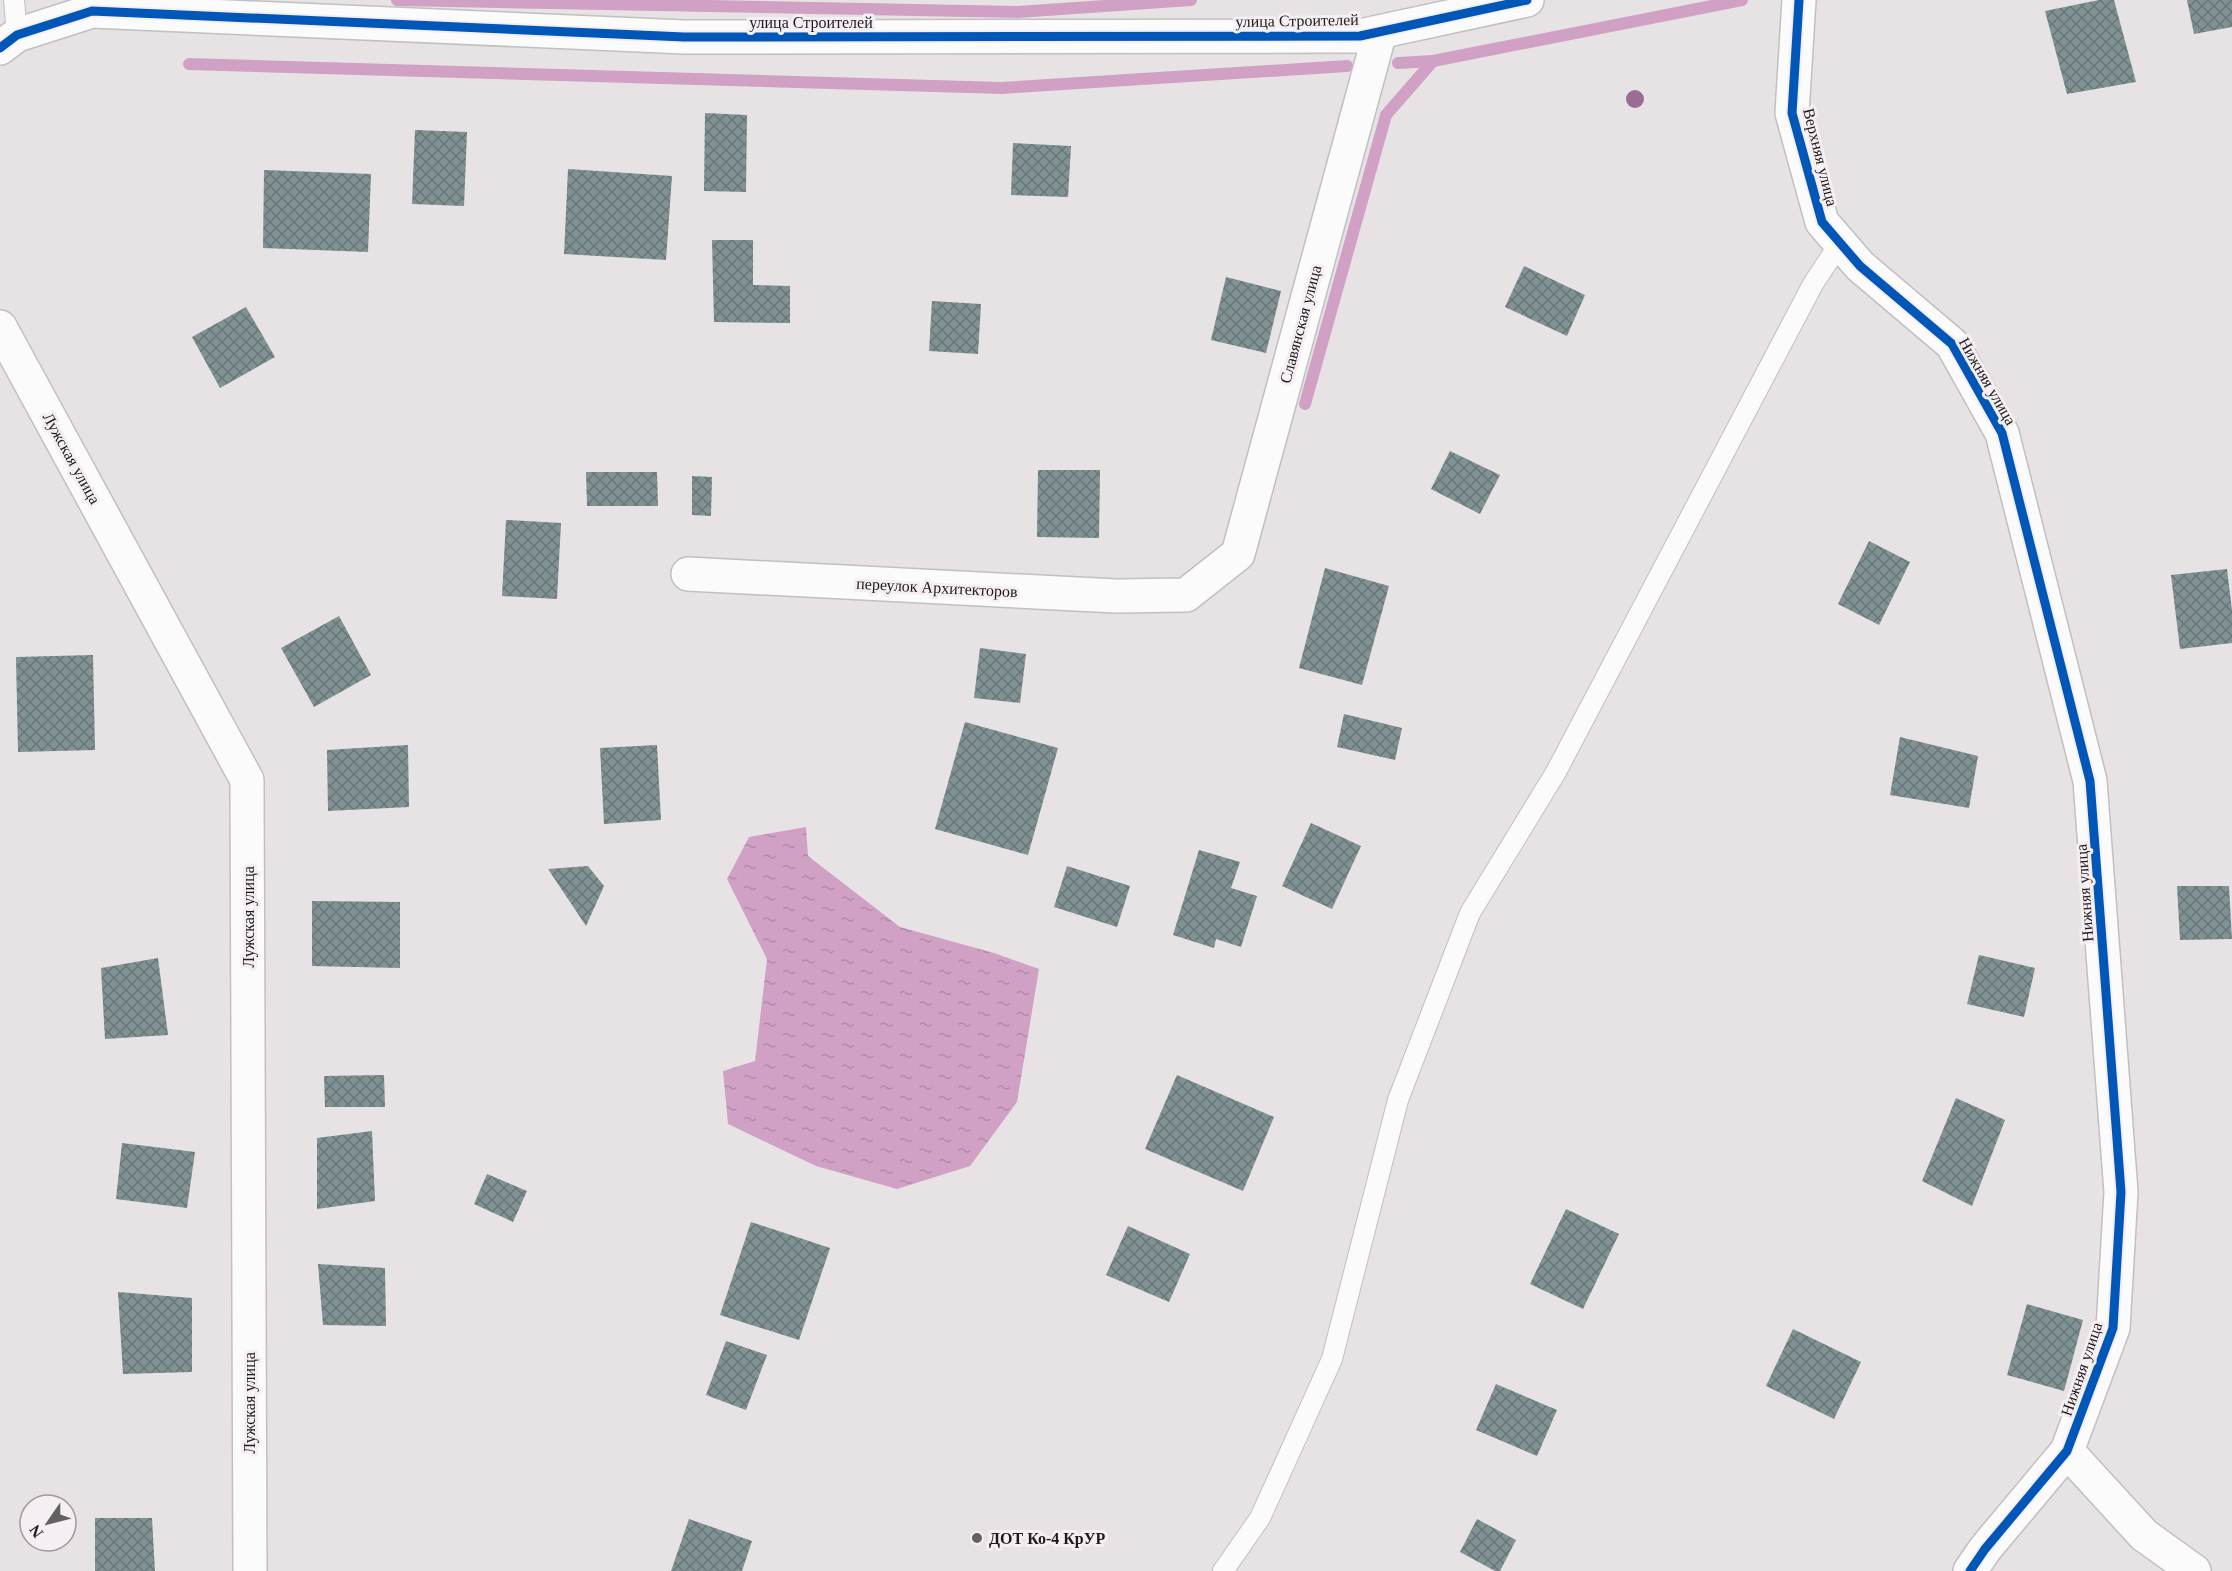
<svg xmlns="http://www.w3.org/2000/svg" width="2232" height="1571" font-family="Georgia,serif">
  <defs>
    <pattern id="water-ripples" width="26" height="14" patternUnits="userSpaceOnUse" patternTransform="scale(1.5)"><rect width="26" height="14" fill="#d0a1c4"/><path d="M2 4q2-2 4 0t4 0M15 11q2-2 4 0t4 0" fill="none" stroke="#b28aa8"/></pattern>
    <pattern id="building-cross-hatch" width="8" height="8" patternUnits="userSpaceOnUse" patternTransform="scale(1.5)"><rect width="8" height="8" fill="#809294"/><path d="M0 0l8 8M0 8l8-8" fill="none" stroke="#687678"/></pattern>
  </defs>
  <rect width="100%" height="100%" fill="#e7e3e5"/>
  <polygon fill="url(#water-ripples)" points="806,827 808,856 900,927 994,953 1039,969 1017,1102 970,1166 897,1189 816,1166 728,1124 723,1071 755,1061 767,959 727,879 749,837"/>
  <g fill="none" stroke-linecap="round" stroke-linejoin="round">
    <g stroke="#d0a1c4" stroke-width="12">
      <polyline points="397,0 1018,12 1191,0"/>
      <polyline points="1398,63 1433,61 1742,0"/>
      <polyline points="189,64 1002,88 1347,66"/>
      <polyline points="1305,404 1386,115 1433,61"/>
    </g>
  </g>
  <g fill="url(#building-cross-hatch)">
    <polygon points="2099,0 2114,0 2136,82 2067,94 2045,11"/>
    <polygon points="2187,0 2232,0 2232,27 2194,34"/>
    <polygon points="705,113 747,115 746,192 704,191"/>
    <polygon points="415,130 467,132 464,206 412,204"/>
    <polygon points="1013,143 1071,146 1068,197 1011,195"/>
    <polygon points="568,169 672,176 666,260 564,254"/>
    <polygon points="264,170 371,174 368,252 263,248"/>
    <polygon points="712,240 753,240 753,285 790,286 790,323 714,322"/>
    <polygon points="1524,266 1585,295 1567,336 1505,307"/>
    <polygon points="1226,277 1281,291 1266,353 1211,340"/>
    <polygon points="932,301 981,304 978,354 929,351"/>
    <polygon points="246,307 275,357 220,388 192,337"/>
    <polygon points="1450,451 1500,475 1480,514 1431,489"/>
    <polygon points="1038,470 1100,470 1099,538 1037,537"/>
    <polygon points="586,472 657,472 658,506 587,506"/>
    <polygon points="692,476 712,477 711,516 692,515"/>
    <polygon points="506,520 561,523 557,599 502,596"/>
    <polygon points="1869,541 1910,562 1879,625 1838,604"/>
    <polygon points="1325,568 1389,586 1362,685 1299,668"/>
    <polygon points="2227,569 2232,610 2232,643 2180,649 2171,575"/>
    <polygon points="339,616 371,675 314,707 281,648"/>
    <polygon points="980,648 1026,654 1020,703 974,698"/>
    <polygon points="93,655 95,750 18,752 16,657"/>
    <polygon points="1344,714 1402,728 1395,760 1337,747"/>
    <polygon points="965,722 1058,748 1028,855 935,829"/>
    <polygon points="1900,737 1978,756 1969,808 1890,795"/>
    <polygon points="408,745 409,807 328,811 327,750"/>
    <polygon points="657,745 661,820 604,824 600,748"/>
    <polygon points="1311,823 1361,846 1332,909 1282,886"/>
    <polygon points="1199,850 1240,862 1231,888 1257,896 1241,947 1216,939 1214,948 1173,935"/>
    <polygon points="588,866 604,886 586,926 548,869"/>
    <polygon points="1067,866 1130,886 1117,927 1054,907"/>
    <polygon points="2177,886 2229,886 2232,939 2180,940"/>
    <polygon points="312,901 400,902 400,968 312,966"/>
    <polygon points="1979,955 2035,968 2024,1017 1967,1004"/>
    <polygon points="158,958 168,1035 105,1039 101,968"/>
    <polygon points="384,1075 385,1107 325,1107 324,1076"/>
    <polygon points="1177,1075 1274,1117 1243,1191 1145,1149"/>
    <polygon points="1956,1098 2005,1120 1972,1206 1922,1181"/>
    <polygon points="372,1131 375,1201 317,1209 317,1138"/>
    <polygon points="122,1143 195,1152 187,1208 116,1199"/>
    <polygon points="487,1174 527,1191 513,1222 474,1204"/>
    <polygon points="1566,1209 1619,1234 1583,1309 1530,1284"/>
    <polygon points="751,1222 830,1248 799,1340 720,1315"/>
    <polygon points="1128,1226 1190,1254 1169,1302 1106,1275"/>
    <polygon points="318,1264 385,1268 386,1326 323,1325"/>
    <polygon points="118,1292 192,1298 192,1372 123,1374"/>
    <polygon points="2027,1304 2083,1320 2064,1391 2007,1375"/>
    <polygon points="1793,1329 1861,1362 1834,1419 1766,1386"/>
    <polygon points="726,1341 767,1355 746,1410 706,1395"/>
    <polygon points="1496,1384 1557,1410 1537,1456 1476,1430"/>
    <polygon points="95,1518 152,1518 155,1571 95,1571"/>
    <polygon points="689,1519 752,1541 742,1571 671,1571"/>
    <polygon points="1477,1519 1516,1540 1500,1571 1495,1571 1460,1552"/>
  </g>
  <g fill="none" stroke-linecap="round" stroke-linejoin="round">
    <defs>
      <g id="lane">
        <polyline points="14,0 17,35"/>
        <polyline points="1223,1571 1260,1518 1332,1359 1398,1100 1470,913 1556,772 1813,284 1840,243"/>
      </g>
      <g id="street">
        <polyline points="1799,0 1792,113 1822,222 1860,266 1952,344 2002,433 2090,781 2121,1192 2113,1328 2067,1451 1985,1549 1970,1571"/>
        <polyline points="0,48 17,35 92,11 684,37 1360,36 1527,0"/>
        <polyline points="0,327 247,780 250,1571"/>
        <polyline points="688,574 1116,596 1186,595 1238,554 1380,32"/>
        <polyline points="2067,1451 2144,1535 2194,1571"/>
      </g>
    </defs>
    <use href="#lane" stroke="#c2bfc0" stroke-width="22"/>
    <use href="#street" stroke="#c2bfc0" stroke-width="36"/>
    <use href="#lane" stroke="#fbfbfb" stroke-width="20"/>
    <use href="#street" stroke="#fbfbfb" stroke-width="33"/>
    <defs>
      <g id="cycleway">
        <polyline points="1799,0 1792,113 1822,222 1860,266 1952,344 2002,433 2090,781 2121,1192 2113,1328 2067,1451 1985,1549 1970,1571"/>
        <polyline points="0,48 17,35 92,11 684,37 1360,36 1527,0"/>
      </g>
    </defs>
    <use href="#cycleway" stroke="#f5eff3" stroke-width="13"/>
    <use href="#cycleway" stroke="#0057b8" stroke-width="9"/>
  </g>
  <circle fill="#9b6d92" cx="1635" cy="99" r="9"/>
  <circle fill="#646162" stroke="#f5eff3" stroke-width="2" cx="977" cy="1538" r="6"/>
  <g text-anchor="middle" stroke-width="6" stroke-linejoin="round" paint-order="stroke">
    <g font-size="16" fill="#1d1b1c" stroke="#f5eff3">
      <text transform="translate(1297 20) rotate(-1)" y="6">улица Строителей</text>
      <text x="811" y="28">улица Строителей</text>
      <text transform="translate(1821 157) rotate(76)" y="6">Верхняя улица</text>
      <text transform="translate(1300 324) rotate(-75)" y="6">Славянская улица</text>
      <text transform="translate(1988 381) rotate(60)" y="6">Нижняя улица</text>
      <text transform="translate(72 458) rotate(61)" y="6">Лужская улица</text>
      <text transform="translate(937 587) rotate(3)" y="6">переулок Архитекторов</text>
      <text transform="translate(2084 893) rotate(-94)" y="6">Нижняя улица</text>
      <text transform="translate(248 917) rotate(-90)" y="6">Лужская улица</text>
      <text transform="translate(2081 1369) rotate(-71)" y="6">Нижняя улица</text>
      <text transform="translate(249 1403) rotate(-90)" y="6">Лужская улица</text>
    </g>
    <g font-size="16" font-weight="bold" fill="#1d1b1c" stroke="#f5eff3" text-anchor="start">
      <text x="989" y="1544">ДОТ Ко-4 КрУР</text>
    </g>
  </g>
  <g transform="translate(48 1523) rotate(235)"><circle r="28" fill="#f5eff3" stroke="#9f9a9d" stroke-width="1.5"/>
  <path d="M0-4.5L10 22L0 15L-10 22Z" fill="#646162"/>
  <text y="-9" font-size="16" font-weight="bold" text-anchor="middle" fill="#1d1b1c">N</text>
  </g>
</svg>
